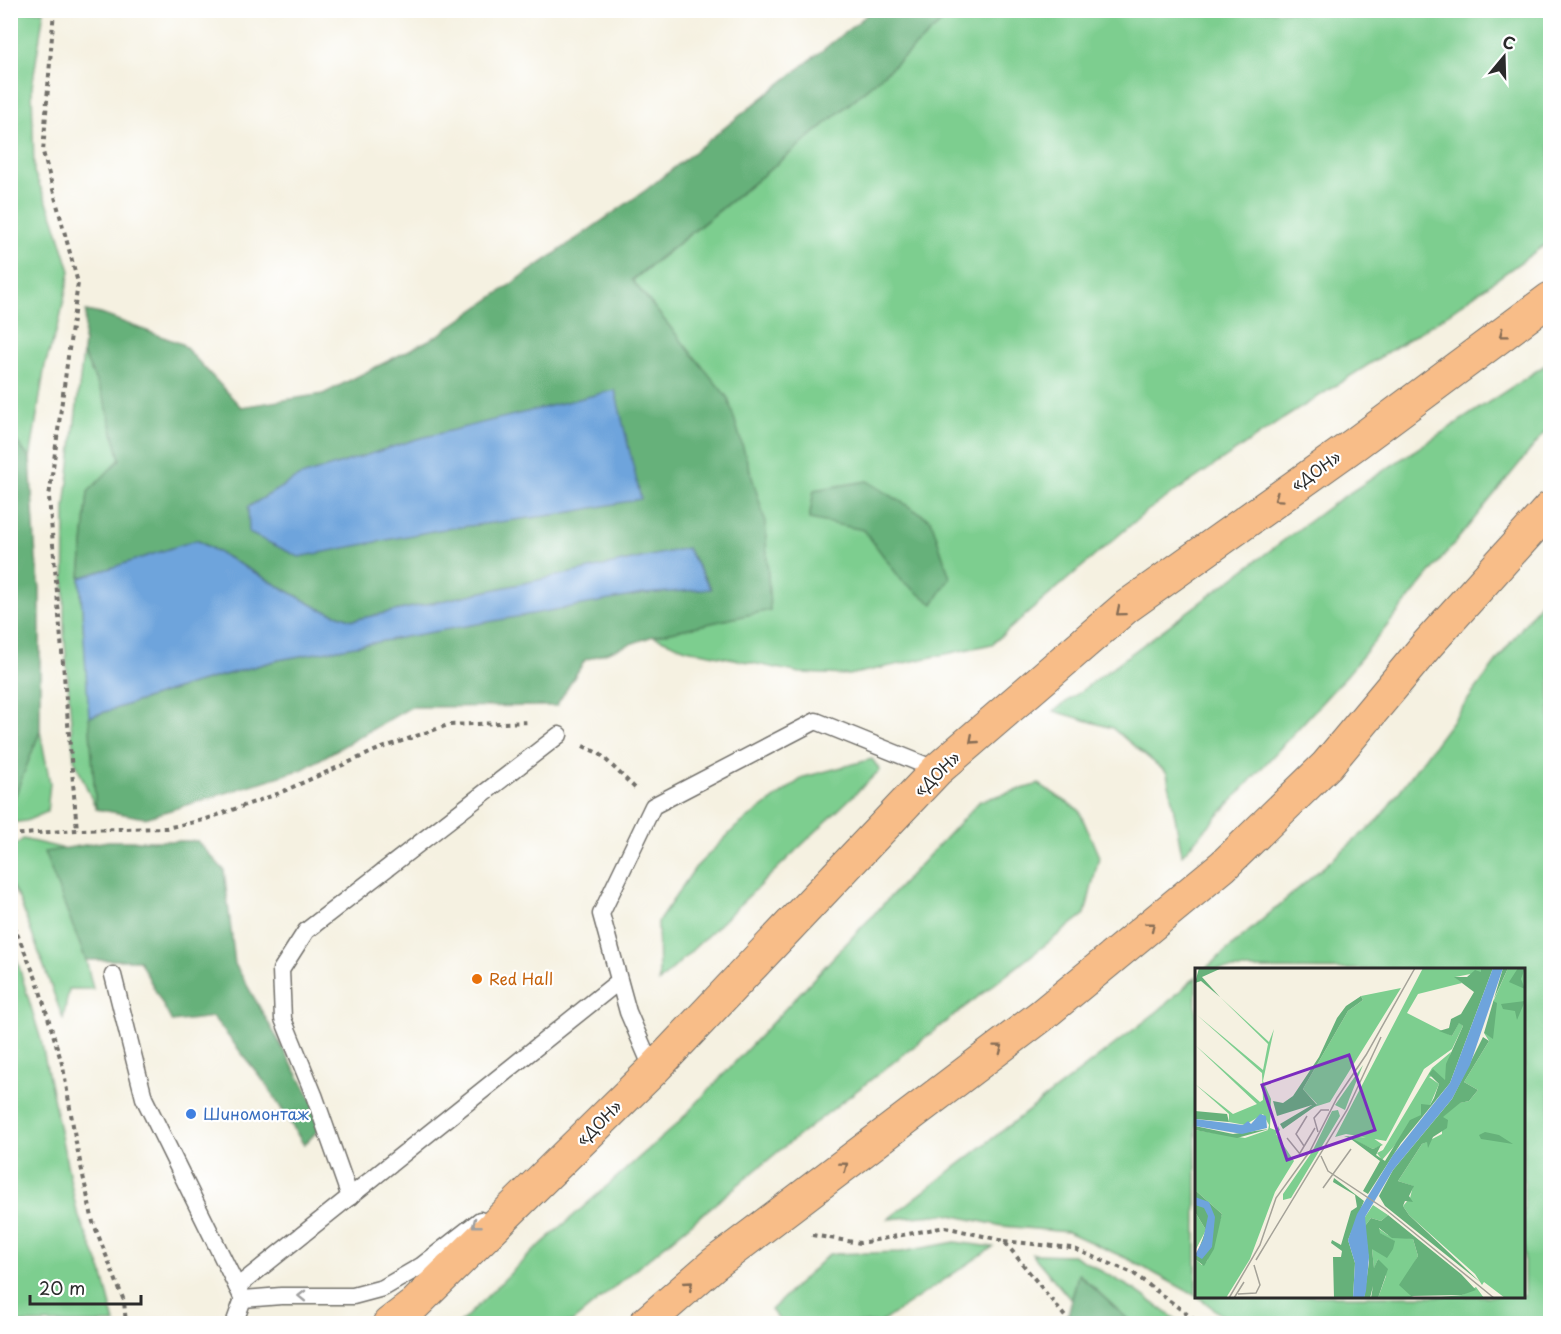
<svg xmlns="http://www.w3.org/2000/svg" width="1561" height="1334" font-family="'Playpen Sans',sans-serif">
  <rect width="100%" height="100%" fill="#fff"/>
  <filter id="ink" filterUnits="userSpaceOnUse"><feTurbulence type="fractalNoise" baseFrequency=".0167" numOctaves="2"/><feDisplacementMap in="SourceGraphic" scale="12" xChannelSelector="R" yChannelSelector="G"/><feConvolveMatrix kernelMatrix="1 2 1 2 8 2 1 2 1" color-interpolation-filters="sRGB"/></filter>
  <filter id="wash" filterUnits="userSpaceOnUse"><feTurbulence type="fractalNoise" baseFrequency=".008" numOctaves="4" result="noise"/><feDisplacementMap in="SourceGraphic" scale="24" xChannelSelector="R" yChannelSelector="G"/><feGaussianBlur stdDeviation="1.35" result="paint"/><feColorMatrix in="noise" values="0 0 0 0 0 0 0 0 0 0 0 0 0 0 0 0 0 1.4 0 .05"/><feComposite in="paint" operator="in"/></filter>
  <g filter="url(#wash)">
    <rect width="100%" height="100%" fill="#f5f1e1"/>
    <g fill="#7dce8f" stroke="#547c5d" stroke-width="1.5">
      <polygon points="12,11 44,11 32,87 34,172 54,219 70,271 59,323 45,365 30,459 10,434 11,16"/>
      <path d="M954,11H1550V241L1445,316L1283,419L1147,511L992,644L849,675L800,673L686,649L653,636L770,610L632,281C741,193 852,106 954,11Z"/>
      <polygon points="83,353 105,401 120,460 88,492 80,578 96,809 74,759 64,631 65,507"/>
      <polygon points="1550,362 1550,426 1347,675 1182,855 1167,773 1112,728 1054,711 1334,503"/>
      <polygon points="1550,590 1550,1323 1232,1323 1197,1296 1524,1296 1524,970 1205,969 1378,820"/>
      <polygon points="40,731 50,783 47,812 26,821 11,823 10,807"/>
      <polygon points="872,759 880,770 659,982 658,922 695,868 736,827 804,777"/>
      <polygon points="1039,784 1079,810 1099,857 1085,914 780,1150 571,1323 460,1323 528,1256 678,1123 980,801"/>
      <polygon points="23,839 65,849 45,853 86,960 93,989 69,989 63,1019 20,901 11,884 10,849"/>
      <polygon points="10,948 17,960 41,1040 77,1212 102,1271 115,1323 11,1323"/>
      <polygon points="1196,977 1196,1296 1130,1260 1068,1232 1002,1226 946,1214 888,1219 1158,1011"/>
      <polygon points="955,1242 993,1247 880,1323 782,1323 771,1310 829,1254 901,1252"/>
      <polygon points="1032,1254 1073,1255 1135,1290 1181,1323 1132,1323 1079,1274 1071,1300"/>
    </g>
    <g fill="#66b17a" stroke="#486e52" stroke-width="1.5">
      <path d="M872,11H954C852,106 741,193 632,280L728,398L765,520L770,610L653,636L585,660L556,706L411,707L303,769L145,818L96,809L89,717L192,684L278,660L594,602L644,594L711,588L687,548L353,620L318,608L197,540L80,578L88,492L120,459L105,401L83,353L86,311L101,314L182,344L241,407L323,394L437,336L646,190Z"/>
      <polygon points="11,434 30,459 36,559 40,588 40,731 11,807"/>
      <polygon points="867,481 931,520 950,578 933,604 902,581 864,530 809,519 814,490"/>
      <polygon points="108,841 197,841 224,870 235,964 325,1123 304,1145 266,1084 213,1017 172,1022 139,960 86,960 44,852"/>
      <polygon points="1078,1274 1132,1323 1066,1323"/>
    </g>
    <g fill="#6ea4dc" stroke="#4c6884" stroke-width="1.5">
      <polygon points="615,390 641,499 561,514 438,530 299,557 249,533 248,507 298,477 417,439"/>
      <polygon points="196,540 318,608 353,620 687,548 711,589 643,594 278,660 192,684 89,717 80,578"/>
    </g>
  </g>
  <g filter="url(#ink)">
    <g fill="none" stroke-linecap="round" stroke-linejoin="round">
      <defs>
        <g id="service">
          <polyline points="113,975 144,1098 243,1299 234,1324"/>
          <polyline points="653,1070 628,1012 601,914 653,806 816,721 937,770"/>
          <polyline points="350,1197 314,1095 283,1019 281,970 306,931 559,735"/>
          <polyline points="237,1287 619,981"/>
          <polyline points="243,1299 281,1296 353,1296 383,1288 421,1266 480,1220"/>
        </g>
        <g id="trunk">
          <polyline points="389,1324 414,1305 653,1070 937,770 1126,607 1355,444 1550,299"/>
          <polyline points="645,1324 714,1264 1041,1016 1223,866 1327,765 1426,646 1550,508"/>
        </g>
      </defs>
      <use href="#service" stroke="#72706b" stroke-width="19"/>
      <use href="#trunk" stroke="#72706b" stroke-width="35"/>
      <g stroke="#72706b" stroke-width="4" stroke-dasharray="4.5 4.5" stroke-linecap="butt">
        <polyline points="54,10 43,152 78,283 49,497 77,830"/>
        <polyline points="583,746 600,754 635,788"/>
        <polyline points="10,835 77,830 166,828 204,820 277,794 379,749 448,725 530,722"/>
        <polyline points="10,917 37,981 63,1067 76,1143 93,1222 124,1301 126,1324"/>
        <polyline points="812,1235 860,1243 945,1227 1004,1241 1071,1324"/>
        <polyline points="1004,1241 1072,1248 1133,1273 1200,1324"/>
      </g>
      <use href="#service" stroke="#fff" stroke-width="16"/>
      <use href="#trunk" stroke="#f8bd88" stroke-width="33"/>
    </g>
    <defs><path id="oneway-chevron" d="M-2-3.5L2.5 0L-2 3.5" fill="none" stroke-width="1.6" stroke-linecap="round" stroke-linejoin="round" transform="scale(1.5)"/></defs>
    <g stroke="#876d55">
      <use href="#oneway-chevron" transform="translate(1503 334) rotate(143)"/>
      <use href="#oneway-chevron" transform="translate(1278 498) rotate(145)"/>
      <use href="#oneway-chevron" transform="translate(1120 612) rotate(140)"/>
      <use href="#oneway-chevron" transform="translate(973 740) rotate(139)"/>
      <use href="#oneway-chevron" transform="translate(1151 926) rotate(-39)"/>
      <use href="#oneway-chevron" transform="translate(999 1048) rotate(-37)"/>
      <use href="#oneway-chevron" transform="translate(844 1166) rotate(-37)"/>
      <use href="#oneway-chevron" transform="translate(689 1285) rotate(-41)"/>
    </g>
    <g stroke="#a0a0a0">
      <use href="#oneway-chevron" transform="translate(476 1224) rotate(142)"/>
      <use href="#oneway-chevron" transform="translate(302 1296) rotate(-179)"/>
    </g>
  </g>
  <circle fill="#e8710a" stroke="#fff" stroke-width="2" cx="477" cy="979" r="6"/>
  <circle fill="#3f7fe0" stroke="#fff" stroke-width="2" cx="191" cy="1114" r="6"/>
  <g text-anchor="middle" stroke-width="4.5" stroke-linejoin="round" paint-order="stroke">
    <g font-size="16" fill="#2b2b2b" stroke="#fff">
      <text transform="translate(1316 471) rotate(-35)" y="6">«ДОН»</text>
      <text transform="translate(937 774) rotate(-44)" y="6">«ДОН»</text>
      <text transform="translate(599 1123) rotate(-45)" y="6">«ДОН»</text>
    </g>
    <g font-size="16" fill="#c56008" stroke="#fff" text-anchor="start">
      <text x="489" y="985">Red Hall</text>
    </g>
    <g font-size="16" fill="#366cbe" stroke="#fff" text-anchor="start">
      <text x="203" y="1120">Шиномонтаж</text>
    </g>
  </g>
  <g transform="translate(1195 968)">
    <rect width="330" height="330" fill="#f5f1e1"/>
    <path d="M228,0H286V4L260,9L267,15L223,26L212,45L257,68L264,54L268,58L257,81L229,101L191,173L151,166L140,169ZM313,0H330V330H310L289,314L287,317L280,306L214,247L208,238L215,230L218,218L203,213L227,176L247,166V149L264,135L274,133L283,122L269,114L294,73L289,65L298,70V34ZM206,20L135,134L116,140L122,136L108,121L153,43L168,32L166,28ZM25,29L74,74L79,61L68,113L76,131L75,160L83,163V158L85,162L81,166L99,193L80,224L55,291L31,330H0V291L7,297L12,293L27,246L0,222V162L50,170L73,162L74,157L68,146L50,157L34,154V146L0,116L38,146L62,136L0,77L65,134L68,132L67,105L2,47L68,102L73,76ZM256,84L250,113L242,107L234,109L244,116L235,137L187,192L182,185L188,182L237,100ZM168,97L155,129L150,142L140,137ZM143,142L145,148L96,230L88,232V226L117,184L137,143ZM149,168L178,170L188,177L178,181ZM178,237L193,247L186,253L176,250L170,258V249ZM0,244L11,262L0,283ZM183,260L193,267L218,271L223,288L210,312L216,328L222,330H183L191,308L183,291L179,301L177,281L199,273L184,265ZM281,319L289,330H235L267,327Z" fill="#7dce8f"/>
    <path d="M4,0H27L7,9L25,29L6,13L0,15ZM286,0H298L255,115L206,175L173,226L168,223L185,193L152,168L178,181L186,177L181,187L190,193L215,152L226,147V136L235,137L239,130L244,116L234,106L238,101L250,112L251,96L268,58L264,55L257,68L244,63L254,60L256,51L266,46L279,24L259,9H272L280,2L286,4ZM308,0H313L298,33L302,35L298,71L289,65ZM323,0H330L326,11L330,21L314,14ZM166,28L168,32L153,43L108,121L122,137L88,161L85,156L117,137L82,148L78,133L88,135L98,128L124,89L142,50L151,38ZM330,33L322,52L320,43L308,41L306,36ZM288,69L294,73L269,114L283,122L274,133L265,135L248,149L253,152L252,160L238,169L233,180L232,174L227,176L203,213L219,218L214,228L218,234L210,233L208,238L214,247L285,314L190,238L184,228L198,202L257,131ZM0,143L32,146L34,154L0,151ZM0,158L38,166L74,161L42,170L0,162ZM290,164L304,167L318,176L286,171L284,167ZM139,210L169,233L153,272L160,295L158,330H139L138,289H146L147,283L136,275L137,272L146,277L156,243L162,239L160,227L138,214ZM0,222L27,246L19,281L9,298L0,291L11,262L0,244ZM193,247L266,306L281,322L267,327L216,328L204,317L223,288L218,271L197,270L184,260L185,265L200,273L198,281L192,290L177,281L179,300L183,291L193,301L183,330H176L178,318L175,330H169L174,294L170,258L176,250L186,253Z" fill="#66b17a"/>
    <path d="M298,0H308L275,97L257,131L198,202L170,249L174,289L171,323L169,330H158L160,295L153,272L162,246L198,187L255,115ZM65,146L71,148L72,160L47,166L0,158V151L48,157L53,153L56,156ZM0,229L14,234L20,249L17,279L7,291L0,287L8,272L13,248L9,240L0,237Z" fill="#6ea4dc"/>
    <path fill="none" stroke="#a4a298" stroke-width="1.5" d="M123,164L119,150L126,142H134M92,170L105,186M109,178L101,166L112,148M105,185L120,160M126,188L133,203L190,241L299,330M128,220L156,181M61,292L152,142L186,69M43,326L61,325L65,317L59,297M34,330L65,277L81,230L115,183L142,130L171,87L220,0M39,330L49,314"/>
    <path fill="#7b2cbf" fill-opacity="0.15" stroke="#7b2cbf" stroke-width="3" d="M154,87L180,162L92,192L67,117Z"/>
    <rect width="330" height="330" fill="none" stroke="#2b2b2b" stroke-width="3"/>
  </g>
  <rect width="1561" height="1334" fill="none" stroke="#fff" stroke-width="36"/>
  <g transform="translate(1504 57) rotate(19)" stroke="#ffffff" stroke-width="4.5" paint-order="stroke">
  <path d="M0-4.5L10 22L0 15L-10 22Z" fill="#2b2b2b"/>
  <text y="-9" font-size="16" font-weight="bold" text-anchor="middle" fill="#2b2b2b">С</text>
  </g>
  <path d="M30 1295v9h111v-9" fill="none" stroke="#2b2b2b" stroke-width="3"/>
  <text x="39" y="1295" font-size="18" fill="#2b2b2b" stroke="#ffffff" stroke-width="4.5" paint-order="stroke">20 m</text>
</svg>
